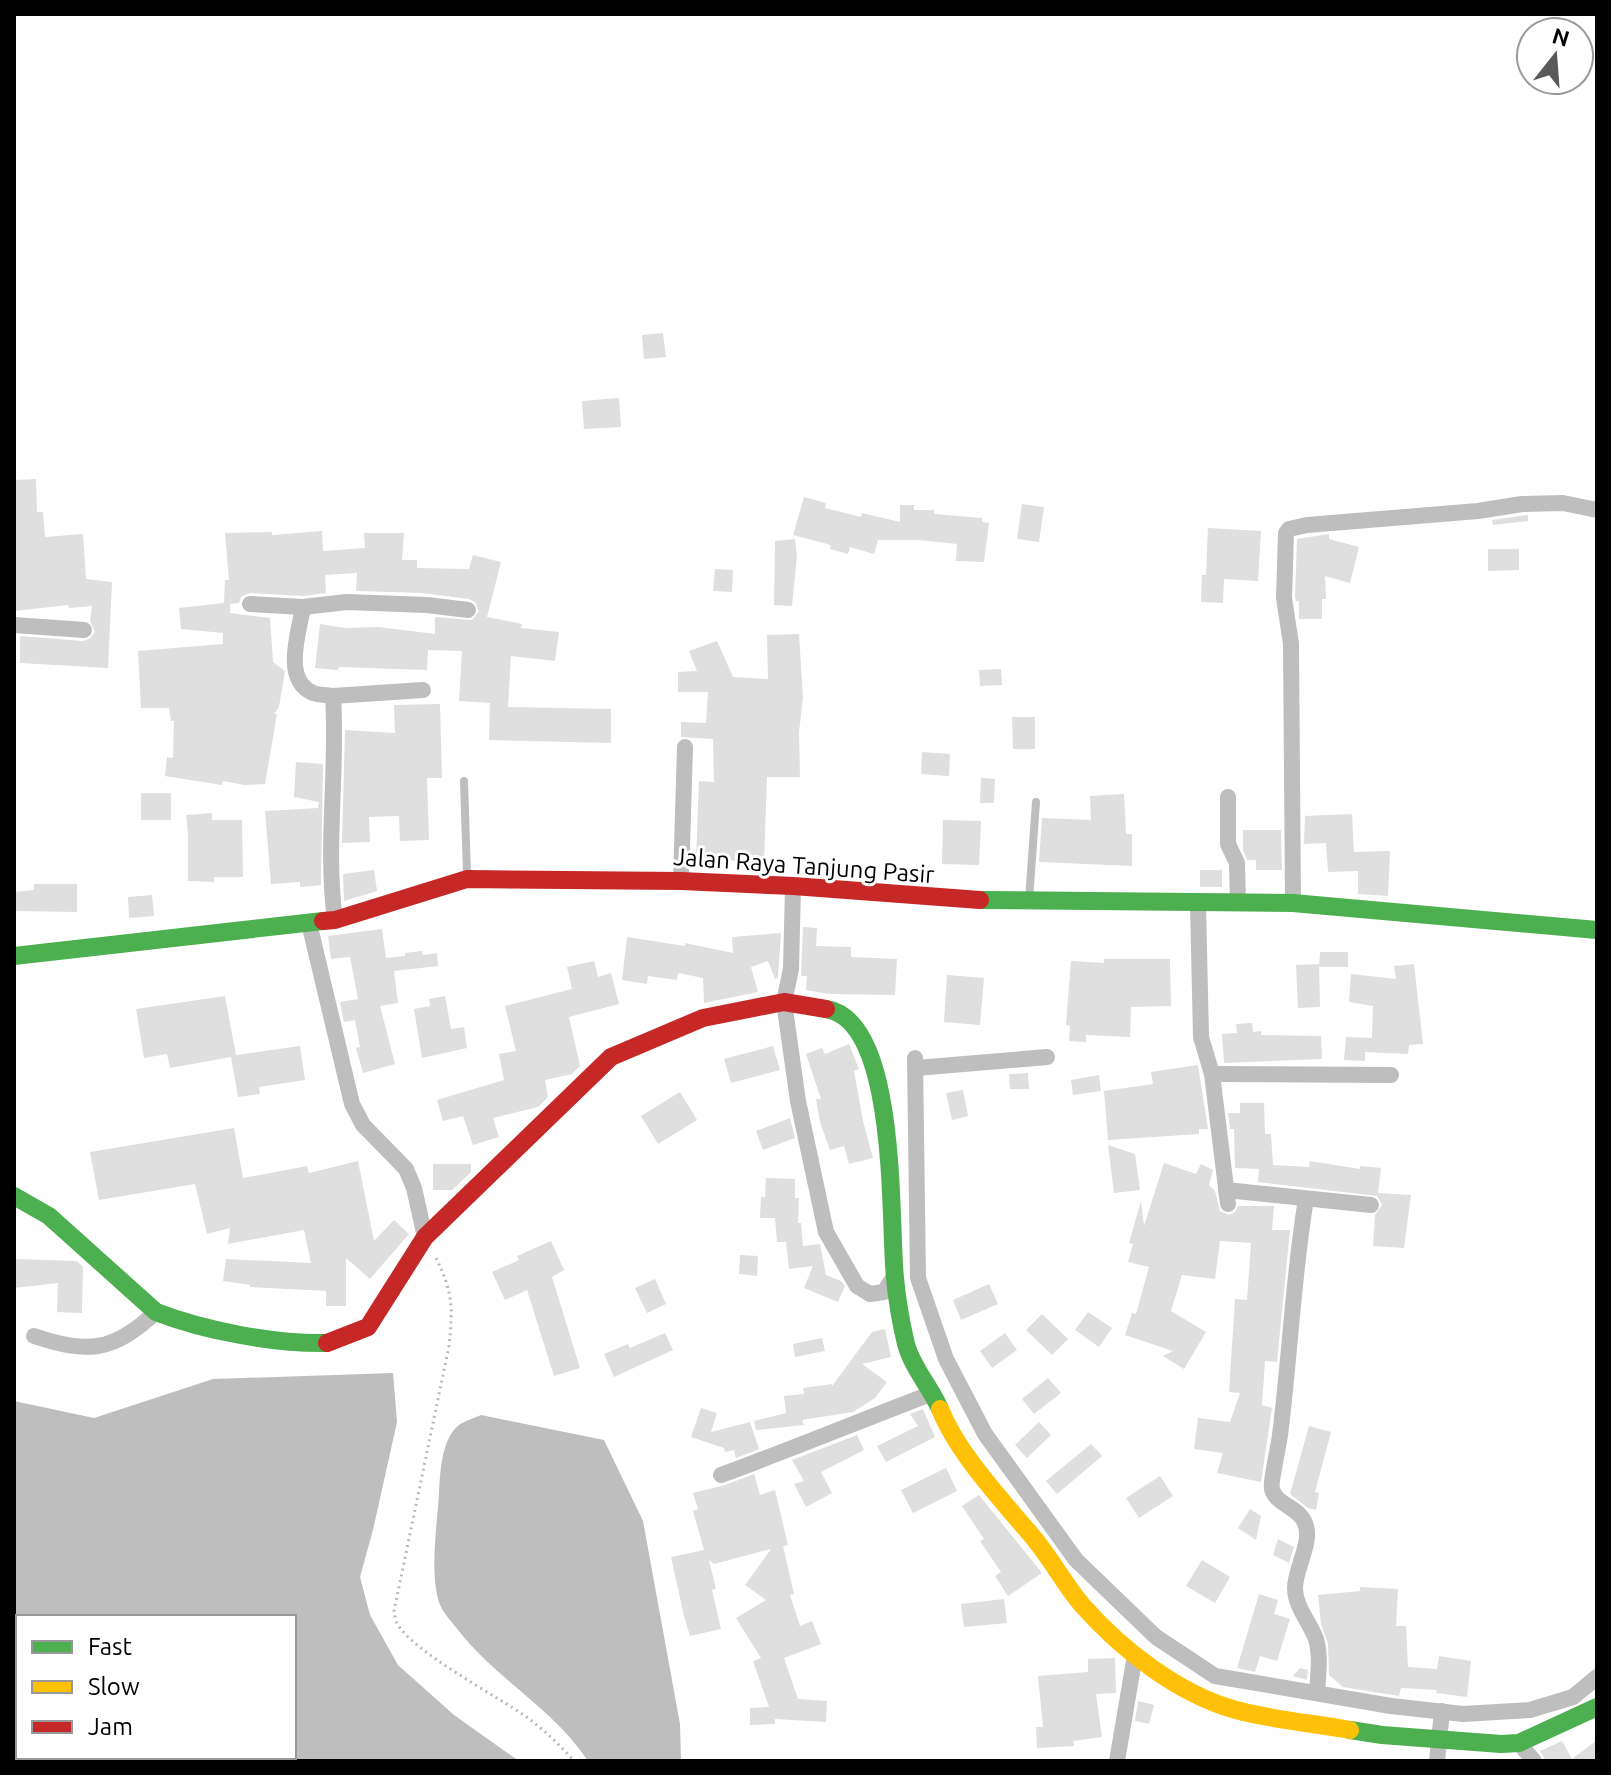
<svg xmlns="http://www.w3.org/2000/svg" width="1611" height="1775" font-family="Ubuntu,sans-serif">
  <rect width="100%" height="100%" fill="#fff"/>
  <g fill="#bebebe">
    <polygon points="393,1373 397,1422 373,1530 360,1577 370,1615 398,1665 454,1715 519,1761 84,1761 82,1757 294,1757 294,1617 18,1617 18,1705 14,1706 14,1401 94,1418 213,1379"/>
    <path d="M481,1415L604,1440L643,1521L680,1724L681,1761H588C554,1709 495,1678 458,1630C452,1622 444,1614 440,1605C429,1575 437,1526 439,1494C440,1474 441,1439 459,1425C465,1421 474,1418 481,1415Z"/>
  </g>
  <g fill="#dfdfdf">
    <polygon points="663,333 666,357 644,359 642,335"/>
    <polygon points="619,398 621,427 584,429 582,401"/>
    <polygon points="36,479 37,512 43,512 45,537 83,534 86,579 112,582 108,668 20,663 20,636 83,641 89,639 95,632 90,621 92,606 69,608 68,605 14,611 14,480"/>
    <polygon points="804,497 826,503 825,508 861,517 862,513 900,522 900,505 914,505 914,510 934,510 934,514 982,518 982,522 989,523 984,562 956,561 957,544 919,540 878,540 874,554 850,547 848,554 830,549 831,545 793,535"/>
    <polygon points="1022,504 1044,507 1039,542 1017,539"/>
    <polygon points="1528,515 1528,521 1493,525 1492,520"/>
    <polygon points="1208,528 1261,531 1258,581 1224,579 1223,603 1201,602 1202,575 1206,575"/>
    <polygon points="322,531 323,551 365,548 364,533 404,533 402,560 417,560 417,568 469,569 473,555 501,562 487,617 522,624 521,628 559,632 555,661 511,656 508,707 611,709 611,743 489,740 490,703 459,701 462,651 428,650 427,670 339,667 338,670 315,668 320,624 345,628 378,627 435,634 435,617 472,620 479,611 475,602 469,599 423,593 356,591 357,573 325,575 326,593 303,596 250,593 241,597 239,603 230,604 230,613 270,618 273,662 285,671 279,707 274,714 277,714 265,784 244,785 223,781 222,785 165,776 167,757 173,758 174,721 171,721 169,708 141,708 138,651 223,644 223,633 181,629 179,608 224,603 225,580 229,580 225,533 272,532 272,535"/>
    <polygon points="1329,534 1329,539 1359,547 1350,583 1325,576 1326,599 1322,599 1322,619 1299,619 1299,601 1296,601 1295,597 1297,539"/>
    <polygon points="795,539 797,556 792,606 774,605 775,541"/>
    <polygon points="1488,549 1519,549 1519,570 1488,571"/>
    <polygon points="715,569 733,570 732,592 713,591"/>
    <polygon points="799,634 803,698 799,732 800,777 767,777 764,862 696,859 699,781 714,782 713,739 681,737 681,722 706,723 708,692 678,692 678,672 697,671 689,651 717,641 733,677 768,679 767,635"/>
    <polygon points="1001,669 1002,685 980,686 979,670"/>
    <polygon points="440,704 442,778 427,778 429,840 400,841 399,816 369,817 370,842 342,843 345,730 395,733 394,705"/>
    <polygon points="1012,717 1035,717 1035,749 1013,749"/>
    <polygon points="922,752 950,754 949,776 921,774"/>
    <polygon points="296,762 323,764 321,885 300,887 300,882 271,884 265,811 318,808 319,802 294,797"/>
    <polygon points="981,778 995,779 994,803 980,803"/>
    <rect x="141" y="793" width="30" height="27"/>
    <polygon points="1124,794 1126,834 1132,834 1132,866 1039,862 1042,818 1091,820 1090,796"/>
    <polygon points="212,813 212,820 242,820 243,877 214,877 214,882 188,881 188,833 186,815"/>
    <polygon points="1352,814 1354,852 1390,851 1388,896 1358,894 1358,871 1328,872 1326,843 1304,844 1305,816"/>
    <polygon points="943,820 981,821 979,865 942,864"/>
    <polygon points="1243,830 1281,830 1282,870 1256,870 1256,860 1247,860 1243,850"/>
    <polygon points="374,870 377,891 344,901 343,874"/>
    <rect x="1200" y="870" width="22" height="17"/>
    <polygon points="34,884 77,884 77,912 14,911 14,892 34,890"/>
    <polygon points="152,895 154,916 129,918 128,897"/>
    <polygon points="803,927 817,928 816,946 851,947 851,957 897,959 895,995 829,994 806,990 807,976 801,976"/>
    <polygon points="382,929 386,958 405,956 405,953 422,951 423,955 437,953 438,966 394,971 398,1003 380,1006 395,1064 363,1073 356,1048 360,1047 355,1020 344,1022 340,1002 358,999 350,957 331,959 328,936"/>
    <polygon points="781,933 778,978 775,979 768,961 751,967 758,992 704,1003 703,978 678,973 677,980 648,976 647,984 622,980 627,937 685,946 685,943 733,953 732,937"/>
    <polygon points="1320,952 1348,952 1348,967 1319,967"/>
    <polygon points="1104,959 1170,959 1171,1006 1131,1007 1130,1037 1086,1035 1086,1042 1069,1041 1070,1026 1066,1025 1071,961 1104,963"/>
    <polygon points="594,961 598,977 611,973 619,1004 569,1017 580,1066 572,1074 545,1080 548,1097 538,1107 493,1118 499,1137 473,1145 463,1116 443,1121 437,1100 504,1080 499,1054 516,1051 505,1006 572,989 567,967"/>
    <polygon points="1319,964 1320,1007 1298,1008 1296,965"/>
    <polygon points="1414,964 1423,1044 1409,1045 1408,1054 1365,1052 1365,1061 1344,1060 1346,1037 1372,1038 1373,1006 1349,1002 1351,974 1396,979 1394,966"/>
    <polygon points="947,975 984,978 980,1025 944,1022"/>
    <polygon points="225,996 236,1055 300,1046 305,1080 259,1087 260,1094 238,1097 231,1057 170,1068 167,1054 144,1058 136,1009"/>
    <polygon points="445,996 451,1029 464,1027 467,1048 422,1058 414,1009 430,1006 429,999"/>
    <polygon points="1252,1023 1253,1032 1261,1031 1261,1035 1321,1036 1322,1059 1224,1063 1222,1034 1237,1033 1236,1024"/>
    <polygon points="849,1044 859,1069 854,1071 863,1121 873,1158 849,1164 844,1146 830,1150 820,1122 816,1099 821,1099 806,1054 822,1048 825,1054"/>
    <polygon points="773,1046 780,1070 731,1083 724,1059"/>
    <polygon points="1198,1065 1208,1129 1199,1129 1199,1134 1108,1140 1104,1091 1153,1084 1151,1072"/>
    <polygon points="1028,1073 1029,1089 1010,1089 1009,1074"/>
    <polygon points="1099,1075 1101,1091 1073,1095 1071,1080"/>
    <polygon points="963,1090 968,1116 952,1120 946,1093"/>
    <polygon points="680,1092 697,1120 658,1144 641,1116"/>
    <polygon points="1240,1103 1264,1103 1265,1134 1271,1134 1273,1165 1309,1167 1310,1161 1360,1169 1360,1166 1381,1168 1378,1193 1411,1195 1404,1248 1373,1246 1375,1215 1382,1205 1377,1196 1258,1182 1259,1169 1235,1168 1234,1129 1230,1129 1228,1113 1240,1113"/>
    <polygon points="790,1118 795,1138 763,1150 756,1131"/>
    <polygon points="234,1128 243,1178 307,1166 309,1173 358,1161 374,1241 394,1220 409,1234 370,1279 346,1258 346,1306 326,1306 326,1291 250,1287 250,1285 223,1281 226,1259 311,1263 304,1230 228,1244 230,1228 207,1234 195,1184 99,1200 90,1152"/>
    <polygon points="1108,1145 1135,1154 1140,1190 1114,1193"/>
    <polygon points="1164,1163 1196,1174 1201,1164 1213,1170 1209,1185 1215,1191 1220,1211 1229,1215 1235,1212 1238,1206 1274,1206 1272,1230 1290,1230 1277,1362 1265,1361 1262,1405 1272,1408 1261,1482 1217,1473 1223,1453 1194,1449 1198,1418 1230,1422 1240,1393 1229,1392 1235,1299 1247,1300 1251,1243 1220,1241 1215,1279 1182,1275 1171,1311 1206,1332 1184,1369 1163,1356 1173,1351 1125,1335 1132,1313 1136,1314 1149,1267 1128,1262 1133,1244 1129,1243 1141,1201 1144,1226"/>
    <polygon points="433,1164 471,1164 471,1172 452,1190 433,1190"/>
    <polygon points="766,1178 795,1179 795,1198 799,1198 798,1223 801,1223 803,1246 820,1244 826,1275 841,1281 845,1286 838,1302 804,1288 813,1266 789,1269 786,1242 777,1242 775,1218 760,1218 761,1197 765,1197"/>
    <polygon points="551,1241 564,1270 552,1277 580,1368 554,1376 527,1290 505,1300 492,1272 519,1260 517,1256"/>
    <polygon points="740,1255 758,1256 757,1276 739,1274"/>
    <polygon points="14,1259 77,1261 83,1267 82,1313 57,1312 58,1283 14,1288"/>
    <polygon points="655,1279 666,1304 647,1313 635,1288"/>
    <polygon points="989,1284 998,1304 961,1320 953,1300"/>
    <polygon points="1088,1312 1112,1328 1099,1347 1075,1330"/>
    <polygon points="1042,1314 1068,1339 1052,1355 1026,1330"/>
    <polygon points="885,1329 891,1357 862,1364 887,1382 875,1398 853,1412 802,1420 804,1425 756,1430 754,1421 786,1413 784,1396 804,1394 803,1388 832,1384 832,1386 872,1332"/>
    <polygon points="665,1333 673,1350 614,1377 604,1354 628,1344 630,1348"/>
    <polygon points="1005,1333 1017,1350 992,1368 980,1351"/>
    <polygon points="822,1338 825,1351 795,1357 793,1344"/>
    <polygon points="1048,1378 1061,1393 1034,1414 1022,1399"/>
    <polygon points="701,1408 717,1413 711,1432 750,1422 759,1449 736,1458 734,1450 725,1452 724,1448 691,1437"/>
    <polygon points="923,1409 935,1437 886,1462 877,1446 918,1426 910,1414"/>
    <polygon points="1039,1422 1051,1435 1027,1458 1015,1445"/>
    <polygon points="1309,1426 1331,1432 1315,1492 1319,1493 1316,1510 1308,1508 1290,1494"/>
    <polygon points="857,1435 864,1450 821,1472 832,1493 806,1507 794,1484 804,1481 792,1460"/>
    <polygon points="1091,1444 1102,1456 1057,1494 1046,1481"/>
    <polygon points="946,1468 957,1491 913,1513 901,1490"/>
    <polygon points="754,1474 760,1495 775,1490 788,1545 783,1546 794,1594 790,1595 800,1626 812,1621 821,1644 784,1658 798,1699 827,1701 826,1722 775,1719 775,1724 750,1725 750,1708 769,1707 753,1661 761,1658 736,1618 766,1600 745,1585 771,1549 714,1564 709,1560 716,1589 712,1590 721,1629 690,1636 684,1616 671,1557 704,1550 693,1511 698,1509 693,1493 725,1485"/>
    <polygon points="1160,1476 1173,1496 1139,1518 1126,1498"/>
    <polygon points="979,1495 1042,1573 1008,1596 995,1576 1001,1572 980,1541 984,1539 962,1506"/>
    <polygon points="1250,1509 1261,1516 1256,1540 1238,1528"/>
    <polygon points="1278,1539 1294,1547 1289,1563 1273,1555"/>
    <polygon points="1202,1560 1230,1577 1215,1603 1186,1586"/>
    <polygon points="1360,1587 1398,1589 1396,1626 1406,1626 1408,1667 1437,1669 1439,1656 1471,1661 1467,1697 1436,1693 1437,1690 1401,1688 1399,1696 1393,1695 1343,1687 1329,1675 1328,1644 1321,1624 1318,1595 1360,1591"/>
    <polygon points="1259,1594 1278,1600 1274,1614 1290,1619 1277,1661 1260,1656 1255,1672 1237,1668"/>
    <polygon points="1004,1599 1007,1623 964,1627 961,1604"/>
    <polygon points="1115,1658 1116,1693 1096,1694 1102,1737 1073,1741 1074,1746 1037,1748 1036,1727 1043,1727 1038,1676 1088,1672 1088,1659"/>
    <polygon points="1300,1668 1308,1670 1307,1680 1293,1676"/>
    <polygon points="1138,1701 1154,1705 1149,1724 1135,1721"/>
    <polygon points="1597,1740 1597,1761 1546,1761 1540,1751 1562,1741 1572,1759"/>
  </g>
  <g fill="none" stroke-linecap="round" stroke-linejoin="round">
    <path stroke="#b9b9b9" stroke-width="3" stroke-dasharray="2 4" stroke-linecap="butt" d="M436,1258C453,1292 453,1309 449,1346L394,1611C395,1615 395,1620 397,1623C411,1651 499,1697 528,1718C545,1731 560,1745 574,1761"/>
    <g stroke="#bebebe" stroke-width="8">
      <polyline points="464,781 467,874"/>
      <polyline points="1029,900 1036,802"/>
    </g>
    <g stroke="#bebebe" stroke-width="16">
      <polyline points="250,604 303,607 347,602 427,605 468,610"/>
      <path d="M303,607C299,632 282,680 313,693C319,695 327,695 333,696C338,771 325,846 335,920"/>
      <polyline points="14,625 84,630"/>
      <polyline points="333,696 423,690"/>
      <polyline points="1228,797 1228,844 1237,863 1238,903"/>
      <polyline points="681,881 685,747"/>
      <polyline points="793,886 791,969 784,1002 798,1101 826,1232 857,1286 870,1294 884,1292 891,1281 895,1280"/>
      <polyline points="1293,903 1291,644 1284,598 1286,533 1289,529 1307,525 1478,511 1522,504 1563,503 1597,510"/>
      <polyline points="1198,904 1201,1037 1212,1074 1228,1204"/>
      <polyline points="309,923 352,1104 363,1125 406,1169 414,1188 425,1237"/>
      <polyline points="915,1058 918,1278 946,1359 985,1434 1076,1560 1156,1637 1215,1676 1391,1706 1463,1714 1530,1710 1573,1697 1597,1677"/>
      <polyline points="916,1068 1047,1057"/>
      <polyline points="1212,1074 1391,1075"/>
      <polyline points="1226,1190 1371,1205"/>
      <path d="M1306,1199C1293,1277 1290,1356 1280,1435C1279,1445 1270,1483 1272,1489C1276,1505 1299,1507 1305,1523C1313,1542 1295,1568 1295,1588C1295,1607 1310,1622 1316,1639C1321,1656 1318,1675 1317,1693"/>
      <path d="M34,1336C88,1354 113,1352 156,1312"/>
      <path d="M721,1475C792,1449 862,1420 933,1393"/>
      <polyline points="1519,1743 1534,1761"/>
      <polyline points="1117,1761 1135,1655"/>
      <polyline points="1437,1761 1442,1711"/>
    </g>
    <g stroke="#4caf50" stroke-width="18">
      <polyline points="980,900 1293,903 1597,930"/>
      <polyline points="14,956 323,921"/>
      <path d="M826,1009C899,1020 889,1221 895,1278C897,1300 901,1323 906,1344C912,1367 931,1388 940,1409"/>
      <path d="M14,1196L49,1216L156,1312C205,1331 275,1344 327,1343"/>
      <polyline points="1350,1730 1382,1735 1501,1744 1519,1743 1597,1707"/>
    </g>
    <path stroke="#ffc107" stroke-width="18" d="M940,1409C958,1454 1001,1499 1032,1536C1051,1558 1064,1584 1082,1605C1122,1650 1178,1694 1236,1710C1273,1720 1313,1723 1350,1730"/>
    <g stroke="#c62828" stroke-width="18">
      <polyline points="323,921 335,920 467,879 681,881 793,886 980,900"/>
      <polyline points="327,1343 368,1327 425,1237 611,1057 703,1018 784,1002 826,1009"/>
    </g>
  </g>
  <g text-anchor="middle" stroke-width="6" stroke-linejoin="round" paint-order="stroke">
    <g font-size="24" fill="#000" stroke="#fff">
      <text transform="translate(804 866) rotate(4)" y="8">Jalan Raya Tanjung Pasir</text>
    </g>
  </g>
  <rect width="1611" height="1775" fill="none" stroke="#000000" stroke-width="32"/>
  <rect x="16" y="1615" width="280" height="144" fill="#ffffff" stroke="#999999" stroke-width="2"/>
  <rect x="32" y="1641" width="40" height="12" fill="#4caf50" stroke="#999999" stroke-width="2"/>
  <text x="88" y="1655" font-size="24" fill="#000000">Fast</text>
  <rect x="32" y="1681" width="40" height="12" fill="#ffc107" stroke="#999999" stroke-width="2"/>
  <text x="88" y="1695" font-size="24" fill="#000000">Slow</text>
  <rect x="32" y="1721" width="40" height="12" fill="#c62828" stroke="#999999" stroke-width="2"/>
  <text x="88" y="1735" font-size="24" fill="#000000">Jam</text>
  <g transform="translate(1555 56) rotate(17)"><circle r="38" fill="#ffffff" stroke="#999999" stroke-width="2"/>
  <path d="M0-6L14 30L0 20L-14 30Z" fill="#595959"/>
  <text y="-12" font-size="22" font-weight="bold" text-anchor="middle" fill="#000000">N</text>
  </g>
</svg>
